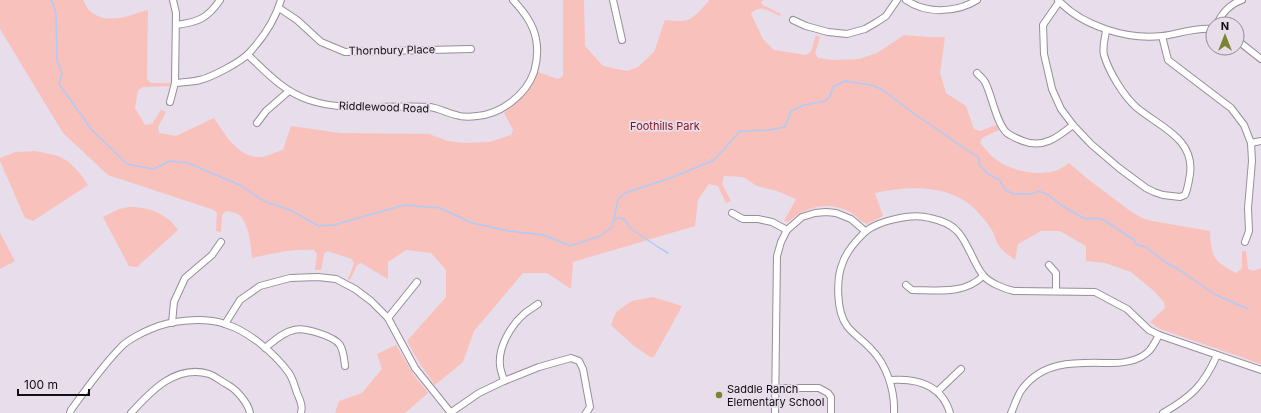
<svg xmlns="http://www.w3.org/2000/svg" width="1261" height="413" font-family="Inter,sans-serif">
  <rect width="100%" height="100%" fill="#e8ddea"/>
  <g fill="#f8c1bc">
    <path d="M0,0H83C85,3 87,9 90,11C107,26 130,15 148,10L147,79L151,83H170V86L143,87L138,90L135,108L145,125L152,124L161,110L166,112L158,127L159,133L176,136L214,118C225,134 238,159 262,157C268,156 276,152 283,150L291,126L340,133L429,134L448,141L464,143L490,142L511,135L513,130L504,113C521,99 528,91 538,72L558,79L563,76V0H584L585,46L603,66L627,71L638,67L654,52L665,20C691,23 691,20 708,2L709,0H763L761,2L763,5L781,14L780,16C770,12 759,3 751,14L763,39L774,50L806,55L811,52L816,35L820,37L815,53L818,58L832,60L859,59L877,53L904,35L926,37H945L940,73L946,93L966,106L974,129L980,131L996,125L999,130L982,138L980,143C984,147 988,153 993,157C1008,171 1039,177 1058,170C1062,168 1066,165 1069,163L1089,180L1129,210L1142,218L1152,221L1210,231C1211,256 1213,261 1236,273L1242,268V251H1246L1248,269L1253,271L1261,268V364L1160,329L1150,322L1165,308L1164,302L1154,291L1131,272L1105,263L1086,261V246L1060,231H1041L1018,244L1015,260C1010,256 1002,251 999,246C996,242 995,236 993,232C990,227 986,221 982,217C957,184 912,185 875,193L883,216L867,224C861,222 857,217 852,213C830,200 806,206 788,222L784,221L796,199L777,191L757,186L743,177L724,176L722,184L731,201L726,203L718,186L709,184L698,200L695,226L573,262L571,289L547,273H523L474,331L463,362L435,385L420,364L407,341L446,297V270L431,253L406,250L388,262V279L361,263L357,265L350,280L348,279L354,264L352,259L327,251L324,254L321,270H315L317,254L314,250C291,249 274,253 252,258C251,246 249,219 236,213C234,212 229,212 226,211L222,215L221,232L216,231L217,213L214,210L108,175L63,133L0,29Z"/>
    <path d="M36,151C43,153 51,154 58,156C71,161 81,174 88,185L33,221L25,218L0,161V158L16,152Z"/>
    <path d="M129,207C149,207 166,213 178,230L137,267L129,266L103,217L119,209Z"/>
    <polygon points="0,233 15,261 0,269"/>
    <polygon points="653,297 682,306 654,357 650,357 633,345 611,325 616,312 632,301"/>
    <polygon points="396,345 413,374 428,393 405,413 335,413 339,401 362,393 382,369 377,354"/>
  </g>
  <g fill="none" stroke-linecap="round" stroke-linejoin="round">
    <g stroke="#afccf9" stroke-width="1.5">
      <polyline points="50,0 53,3 56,14 57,61 62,73 59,84 92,130 127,164 153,169 170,161 188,163 240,185 264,201 290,210 319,226 334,225 404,205 440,208 472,223 509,231 544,235 570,246 600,236 611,228 614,219 618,199 625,193 668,179 714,160 740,131 768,130 785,127 791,111 804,105 825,101 830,96 833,87 845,81 871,85 883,90 913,113 979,158 979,164 988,174 1000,180 1005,190 1014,194 1032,194 1039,191 1048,195 1061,205 1085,219 1093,218 1102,219 1134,240 1137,245 1146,247 1165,262 1178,269 1216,295 1248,309"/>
      <polyline points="614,219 621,218 626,221 630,228 658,247 668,253"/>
    </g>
    <defs>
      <g id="minor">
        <polyline points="613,0 622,40"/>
        <path d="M906,0C926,14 956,13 977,0"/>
        <path d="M1058,0C1082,26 1127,40 1162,36C1179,34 1195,27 1213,29"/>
        <path d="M1059,2L1043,25L1044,54L1052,89L1061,109L1073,125L1091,144L1119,168L1146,188L1154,192L1163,195L1180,197L1185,195C1188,188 1189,181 1190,174C1195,138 1158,126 1136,107C1123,95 1109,72 1104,55C1102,47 1105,38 1106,31"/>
        <polyline points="279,8 297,20 321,42 345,52 471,49"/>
        <polyline points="793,20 806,26 828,32 847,34 865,29 877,22 886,16 897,0"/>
        <path d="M1217,24C1222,13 1230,4 1242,0"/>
        <path d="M176,25C198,22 207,19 220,0"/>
        <polyline points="1162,36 1168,60 1231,108 1244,125 1251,143 1252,161 1248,208 1249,231 1245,242"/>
        <polyline points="1237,40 1261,59"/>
        <path d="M248,55C266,72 284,92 309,100C347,113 390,104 430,107C438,108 447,113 456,115C462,117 470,117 477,116C501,114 526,95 534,72C537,62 538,49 536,39C533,23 523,11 513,0"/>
        <path d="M977,73C979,76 983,78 985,82C992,95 996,123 1007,133C1011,136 1018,139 1023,141C1043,149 1058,137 1073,125"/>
        <path d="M175,83C183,82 192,82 200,80C212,77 241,62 249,53C263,38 275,20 281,0"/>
        <polyline points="170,102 175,83 176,13 173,0"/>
        <polyline points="257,123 266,111 289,91"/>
        <polyline points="1251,143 1261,141"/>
        <polyline points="732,213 743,219 758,219 772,222 787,230"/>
        <polyline points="1049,265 1056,273 1056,291"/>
        <path d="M906,285L912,290C937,290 964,295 983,276"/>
        <polyline points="388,318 417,282"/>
        <polyline points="172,323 174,302 185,278 212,255 221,242"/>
        <polyline points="225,324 240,300 260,286 290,278 318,277 336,279 355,289 371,301 388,318 415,368 451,413"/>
        <path d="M265,348C274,341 283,332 294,330C304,327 334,336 340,345C344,352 344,359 345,366"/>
        <path d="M890,380C917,378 942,385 950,413"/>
        <path d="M504,381C503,376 500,370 500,365C498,347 511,325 525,313C529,310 534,307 538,304"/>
        <polyline points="775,388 819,388 828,393 831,397 831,413"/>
        <polyline points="938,391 961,369"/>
        <path d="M70,413L71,410C87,388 103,365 122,346C128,340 143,332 151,329C171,320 204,317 225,324C249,331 275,354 289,373C293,379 295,387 297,393C300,400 303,405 301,413"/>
        <path d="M131,413C151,391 176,364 209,374C215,376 222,382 228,385C237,390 248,403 250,413"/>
        <polyline points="450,413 479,393 504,381 539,367 571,358 579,361 583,369 590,407 586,413"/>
        <polyline points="775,413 777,256 781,242 787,230 802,217 815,213 826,212 836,213 851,219 865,231"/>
        <path d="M894,413C895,391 887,365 871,349C864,341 854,335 847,326C836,311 836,278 843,262C847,251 854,243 862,235C874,221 912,213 930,218C939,220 951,224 957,231C962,236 965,242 968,248C973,257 977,268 983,275C989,283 1005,289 1014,291L1095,292L1127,309L1149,330L1159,335L1261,370"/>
        <path d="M1011,413C1015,405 1017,395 1023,388C1045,359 1080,363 1112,363C1125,363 1140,360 1149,351C1153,347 1156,340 1159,335"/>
        <path d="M1163,413C1191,397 1204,385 1217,355"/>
      </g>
    </defs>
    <use href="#minor" stroke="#988e9a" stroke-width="8"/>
    <use href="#minor" stroke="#fff" stroke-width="6"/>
  </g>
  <circle fill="#7a8532" stroke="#e8ddea" stroke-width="1.5" cx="719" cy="395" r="4"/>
  <g text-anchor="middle" stroke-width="3.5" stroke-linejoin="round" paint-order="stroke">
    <g font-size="11" fill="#120e13" stroke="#e8ddea">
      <text transform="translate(392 50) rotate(-1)" y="4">Thornbury Place</text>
      <text transform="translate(384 107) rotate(2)" y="4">Riddlewood Road</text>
    </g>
    <g font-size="11" fill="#84111c" stroke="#e8ddea">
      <text x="665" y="130">Foothills Park</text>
    </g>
    <g font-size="11" fill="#120e13" stroke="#e8ddea" text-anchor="start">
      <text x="727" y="393">Saddle Ranch<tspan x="727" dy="13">Elementary School</tspan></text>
    </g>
  </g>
  <g transform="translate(1225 36)"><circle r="19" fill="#e8ddea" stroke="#928a94"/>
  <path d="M0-3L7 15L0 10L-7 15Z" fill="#7a8532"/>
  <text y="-6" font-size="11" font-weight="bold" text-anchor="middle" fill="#120e13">N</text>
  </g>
  <path d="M18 389v6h71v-6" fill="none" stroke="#120e13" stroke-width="2"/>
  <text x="24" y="389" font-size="12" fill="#120e13" stroke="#e8ddea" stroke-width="3" paint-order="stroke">100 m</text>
</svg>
